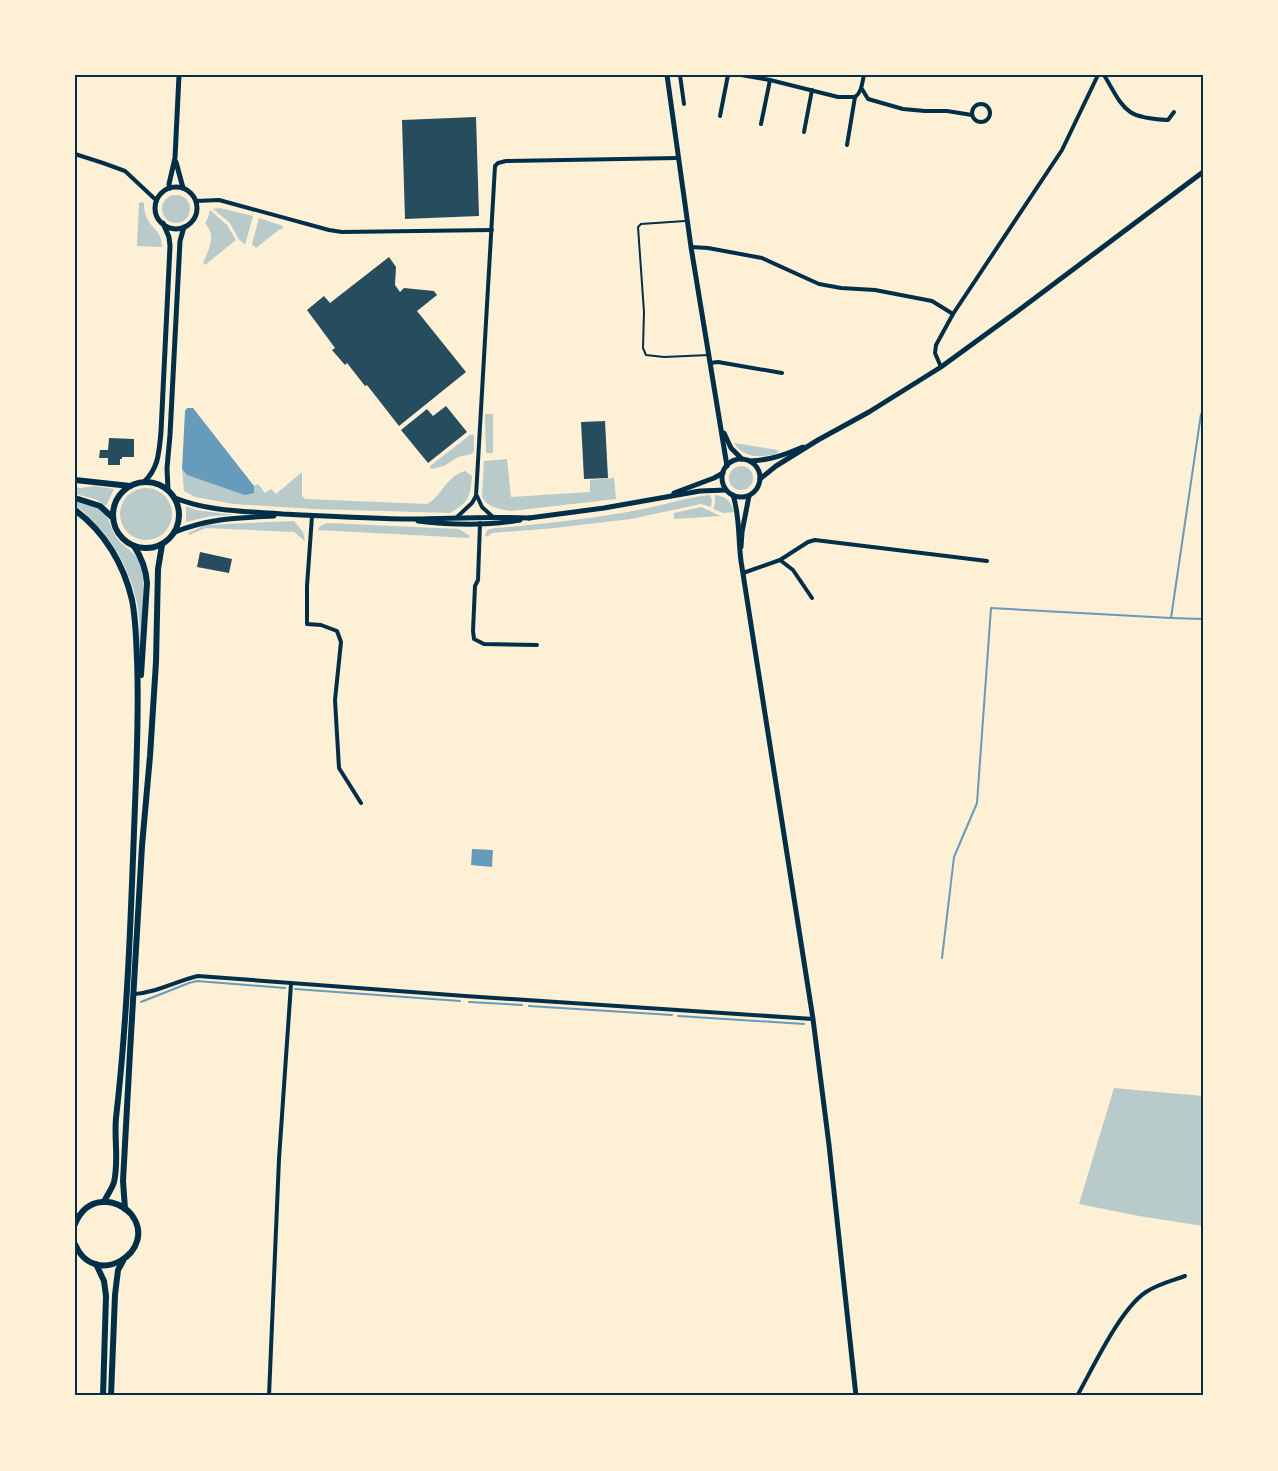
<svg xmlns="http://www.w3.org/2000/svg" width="1278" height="1471" font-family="Poppins,sans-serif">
  <rect width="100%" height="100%" fill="#fdf0d5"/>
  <g fill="#b9caca">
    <circle cx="176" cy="209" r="14"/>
    <path d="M142,202L144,203C144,229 162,226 162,247L137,246L139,203Z"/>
    <polygon points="220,208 253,216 245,245 238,238 230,223 213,209"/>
    <path d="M210,210L227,225L236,240L205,265L203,263C209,249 217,236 205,223L208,218Z"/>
    <polygon points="259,218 283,226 282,230 280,229 256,248 252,244"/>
    <polygon points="485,414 493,414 493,453 486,453"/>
    <polygon points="470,435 474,435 474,451 472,454 458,457 444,466 431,469 430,466"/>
    <path d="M734,443L778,450L777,454C760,457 744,459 734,443Z"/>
    <path d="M507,459L511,497L590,492V480L614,478L616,499L511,511C500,509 488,508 482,497L484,461Z"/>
    <circle cx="741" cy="478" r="12"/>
    <path d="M182,469L187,475L254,493V486L258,484L265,493L271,489L276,494L302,472V496L305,499L427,504C443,495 445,477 465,471L472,476C470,497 469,502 450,513L314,509L234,504L195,497L184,491Z"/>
    <polygon points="95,486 114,489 106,506 95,499 75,494 75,487 81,488"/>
    <circle cx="146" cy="514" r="26"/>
    <path d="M710,495L712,500L711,507L701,504L631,519L555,528L492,533L487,537L485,535L487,530L495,528C543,524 590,519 638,510C662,506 686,497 710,495Z"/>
    <path d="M715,495C725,496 731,501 734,512L723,513L713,509L715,503Z"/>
    <path d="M75,500C86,503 101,505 107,517C111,524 112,532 117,538C123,547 134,551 139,561C148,578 141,629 140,649C139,638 140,627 139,616C134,573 110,531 75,505Z"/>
    <polygon points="186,506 196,510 234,515 211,516 186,522"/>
    <polygon points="701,507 721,516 674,519 674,513"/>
    <polygon points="294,521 303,532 305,541 294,532 206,528 189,535 188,533 206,525"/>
    <polygon points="328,523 459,529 470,536 469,538 318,530 320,526"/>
    <polygon points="1114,1088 1203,1096 1203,1226 1139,1216 1079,1204"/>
  </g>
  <g fill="#669bbc">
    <polygon points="187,408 193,408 254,486 254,493 245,495 187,475 182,469 185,411"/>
    <polygon points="472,849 493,850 492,867 471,865"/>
  </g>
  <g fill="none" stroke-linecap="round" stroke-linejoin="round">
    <g stroke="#669bbc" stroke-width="2">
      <polyline points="1171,618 1203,619"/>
      <polyline points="942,958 954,857 977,803 991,608 1171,618 1201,414 1203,415"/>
      <polyline points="295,989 460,1001"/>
      <polyline points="141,1002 189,983 197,981 285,988"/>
      <polyline points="469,1002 522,1005"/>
      <polyline points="529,1006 672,1015"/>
      <polyline points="678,1016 804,1024"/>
    </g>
  </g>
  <g fill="#264d5e">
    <polygon points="476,117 479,216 405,219 402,120"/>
    <polygon points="389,257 396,267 395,285 400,292 404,288 434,291 437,295 417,311 466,372 399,426 367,385 365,386 347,363 345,365 332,350 335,348 307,310 324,296 330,303"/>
    <polygon points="446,406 467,432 428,463 401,430 427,409 433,416"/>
    <polygon points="605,421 608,478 584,479 581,422"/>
    <polygon points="109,438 134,439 134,457 122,457 122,459 120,459 120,465 108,465 108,458 99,458 100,450 108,450"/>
    <polygon points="200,552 232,559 229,573 197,567"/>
  </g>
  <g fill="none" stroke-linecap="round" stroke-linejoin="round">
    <polyline stroke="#003049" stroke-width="2" points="685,221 641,224 638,227 644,312 643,348 646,355 664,357 709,355"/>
    <g stroke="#003049" stroke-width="4">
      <polyline points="680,75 684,104"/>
      <path d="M741,75L770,80L838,97H855C862,92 862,83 864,75"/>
      <path d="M1104,75C1125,110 1124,118 1168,120L1174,112"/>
      <polyline points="862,89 868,99 903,109 925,111 947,111 972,115"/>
      <circle cx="981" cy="113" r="9"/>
      <polyline points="720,116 728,75"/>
      <polyline points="761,124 770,80"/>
      <polyline points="804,132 812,90"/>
      <polyline points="847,145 855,97"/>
      <polyline points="75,154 103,163 125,171 157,201"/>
      <polyline points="196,201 219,200 329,230 342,232 492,230"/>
      <polyline points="691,247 708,248 762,258 819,284 841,288 875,290 932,301 953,314"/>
      <polyline points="710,363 718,362 782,373"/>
      <polyline points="941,367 935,353 936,345 953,314 1062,150 1098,75"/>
      <polyline points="477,496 482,507 493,517"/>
      <polyline points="312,516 307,586 307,624 321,625 337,631 341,642 335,700 339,768 361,803"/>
      <polyline points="457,517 472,503 476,496 495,166 498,163 506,161 678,158"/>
      <polyline points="480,523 478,580 475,586 473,631 474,639 484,644 537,645"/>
      <polyline points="780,560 793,570 812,598"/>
      <polyline points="743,573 780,560 808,542 815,540 987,561"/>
      <path d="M134,994C156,993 176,981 198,976L465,996L813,1019"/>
      <polyline points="269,1396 279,1159 291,984"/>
      <path d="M1077,1396C1093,1368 1120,1309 1146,1292C1158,1284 1171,1281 1185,1276"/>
    </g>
    <g stroke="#003049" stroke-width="5">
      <polyline points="667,75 691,247 727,466"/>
      <polyline points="724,433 731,448 742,459"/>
      <path d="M733,495C740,516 738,539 741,561L813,1019L829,1145L856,1396"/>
      <polyline points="741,547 742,532 749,496"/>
    </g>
    <g stroke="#003049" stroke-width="5">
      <polyline points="176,162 183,188"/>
      <circle cx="176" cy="208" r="21"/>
      <polyline points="170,188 169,184 175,158 179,75"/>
      <circle cx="741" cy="478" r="19"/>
      <path d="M750,461C771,460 784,455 803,447"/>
      <polyline points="760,479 776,466 818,440 869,412 941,367 1015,313 1203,172"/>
      <path d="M144,482C159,468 159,451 161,432L170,246L169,237L163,223"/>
      <polyline points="168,490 167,468 170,435 180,241 184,227"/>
      <polyline points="674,493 714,478 723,473"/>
      <path d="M175,498C210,512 246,511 283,514C322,516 362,518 402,519C444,519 487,516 530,518"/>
      <polyline points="529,518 604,508 700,491 726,490"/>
      <path d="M418,521C452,525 487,526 520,520"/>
      <path d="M175,532C209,518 238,518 274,516"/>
    </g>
    <g stroke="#003049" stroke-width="6">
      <polyline points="75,480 130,486"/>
      <circle cx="146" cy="515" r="33"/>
      <polyline points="75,498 100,506 113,518"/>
      <path d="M75,510C105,532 124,565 132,600C136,620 136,640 137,659C139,708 137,756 135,805C131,910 128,1014 116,1118C114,1139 119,1161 114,1182C112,1189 107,1195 104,1202"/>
      <path d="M134,546C142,558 146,569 147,583L141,675"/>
      <polyline points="125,1209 123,1181 130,1052 142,846 150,756 156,662 158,569 162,545"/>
      <path d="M75,1224C80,1212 89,1203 102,1202C113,1201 124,1206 131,1214C160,1251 94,1291 75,1244"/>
      <polyline points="96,1264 104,1281 106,1296 103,1396"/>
      <polyline points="111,1396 115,1295 118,1270 123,1261"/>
    </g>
  </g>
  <rect width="1278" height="1471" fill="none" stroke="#fdf0d5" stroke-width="153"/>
  <rect x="76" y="76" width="1126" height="1318" fill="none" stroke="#003049" stroke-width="2"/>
</svg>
